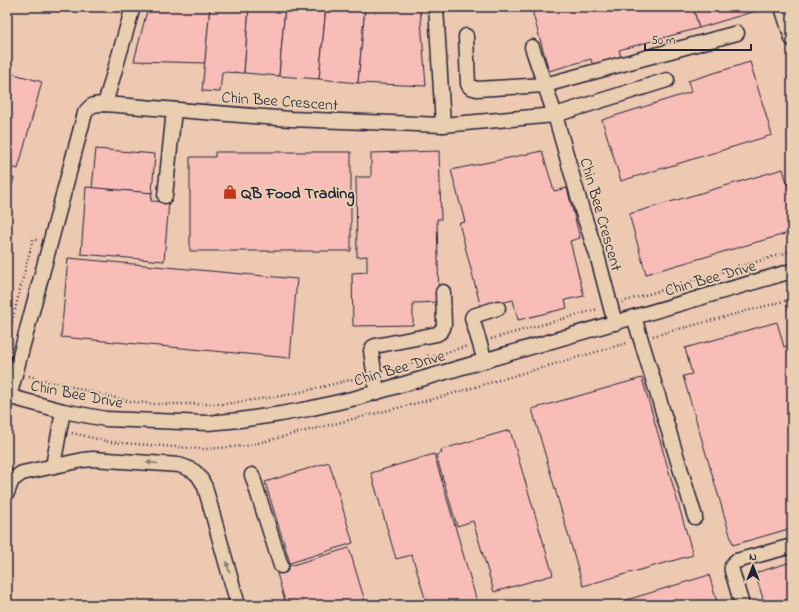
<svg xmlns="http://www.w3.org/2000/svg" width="799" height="612" font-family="'Indie Flower',sans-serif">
  <rect width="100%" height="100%" fill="#e9ceb0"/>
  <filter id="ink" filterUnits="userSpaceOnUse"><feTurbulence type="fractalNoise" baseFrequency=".025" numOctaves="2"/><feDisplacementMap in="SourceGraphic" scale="8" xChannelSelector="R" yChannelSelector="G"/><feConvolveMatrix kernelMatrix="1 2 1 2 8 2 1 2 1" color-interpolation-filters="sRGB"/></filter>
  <g filter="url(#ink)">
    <rect fill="#eec9b2" x="7" y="7" width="785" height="598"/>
    <g fill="#f9bdb7" stroke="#22223b">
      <polygon points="148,7 210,7 205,63 134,61"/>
      <polygon points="210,7 249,7 244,73 222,72 220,92 202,91"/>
      <polygon points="249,7 285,7 279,76 244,73"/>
      <polygon points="285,7 326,7 319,79 279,76"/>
      <polygon points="326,7 365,7 358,83 319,79"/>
      <polygon points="365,7 420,7 426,86 358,83"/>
      <polygon points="531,7 693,7 699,28 619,50 622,60 593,67 591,59 549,71"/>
      <polygon points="693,7 758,7 759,10 699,28"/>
      <polygon points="750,62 772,135 621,181 602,120 691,92 688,81"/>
      <polygon points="7,72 42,82 18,169 7,166"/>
      <polygon points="96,149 155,154 152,193 92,188"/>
      <polygon points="439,151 441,219 437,219 439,302 413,303 413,325 353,326 352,273 367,272 367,256 357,257 356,177 371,177 371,153"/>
      <polygon points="542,151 554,191 567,188 580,238 570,241 584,296 565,300 567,308 518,320 513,300 481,308 459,223 465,222 451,170"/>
      <polygon points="215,152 351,152 351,251 190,251 190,157 215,157"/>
      <polygon points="783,169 792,199 792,232 646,274 629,214"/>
      <polygon points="7,177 14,178 7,204"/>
      <polygon points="86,187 152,193 151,201 169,202 164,261 81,254"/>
      <polygon points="68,258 297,279 290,358 61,337"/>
      <polygon points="777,322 784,347 792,345 792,528 733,545 683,376 692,374 685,348"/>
      <polygon points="642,378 693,555 583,586 532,409"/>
      <polygon points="510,430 553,575 494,592 473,521 457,526 436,455 442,453 441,450 443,449"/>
      <polygon points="434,454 478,605 427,605 412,555 396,559 371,473"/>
      <polygon points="329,462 353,543 290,563 265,482"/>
      <polygon points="349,548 366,605 286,605 276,570"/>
      <polygon points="791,562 792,605 765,605 755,573"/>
      <polygon points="709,575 718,605 610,605"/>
    </g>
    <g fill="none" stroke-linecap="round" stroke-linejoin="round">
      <defs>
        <g id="minor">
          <polyline points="436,7 443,125"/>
          <polyline points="782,7 792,39"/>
          <polyline points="466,36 468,84 470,87 477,89 545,85 737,33"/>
          <polyline points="532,47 555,115 582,210 597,255 615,323"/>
          <polyline points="105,104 133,7"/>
          <polyline points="165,196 174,110"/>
          <polyline points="634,317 695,517"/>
          <polyline points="485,361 472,318 473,316 498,308"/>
          <path d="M377,392L371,351L373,347L375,346L437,334C441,332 443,330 444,325L443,292"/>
          <polyline points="7,396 63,411 106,419 207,423 240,420 281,414 308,409 356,398 792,271"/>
          <path d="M9,397L85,113C91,104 95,104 105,104L290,119L443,125L555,115L667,80"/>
          <polyline points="53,466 63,411"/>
          <polyline points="252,475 281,566"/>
          <path d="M7,493L12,480L22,473L83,460L93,459L179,465C194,470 198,472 205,487L238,605"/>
          <path d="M742,605L732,571C731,566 732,564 736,561L792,546"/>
        </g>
      </defs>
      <use href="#minor" stroke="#22223b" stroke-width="17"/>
      <g stroke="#22223b" stroke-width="2.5" stroke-dasharray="1 3" stroke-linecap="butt">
        <polyline points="786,301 792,321"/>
        <polyline points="622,302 792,251"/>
        <polyline points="653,336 792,299"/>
        <polyline points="491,339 598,309"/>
        <polyline points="7,341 33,239 37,240"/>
        <polyline points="388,370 467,346"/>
        <polyline points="29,376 128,401 154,404 224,404 288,395 362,377"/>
        <polyline points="72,433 110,442 203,449 246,446 437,398 627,343"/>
      </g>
      <use href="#minor" stroke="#e9ceb0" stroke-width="14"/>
    </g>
    <defs><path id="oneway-solid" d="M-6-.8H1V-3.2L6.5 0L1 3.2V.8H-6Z"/></defs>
    <g fill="#867876">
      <use href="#oneway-solid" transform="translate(152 463) rotate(-176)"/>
      <use href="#oneway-solid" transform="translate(228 567) rotate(-106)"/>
    </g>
  </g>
  <defs>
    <symbol id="shop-bare" viewBox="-9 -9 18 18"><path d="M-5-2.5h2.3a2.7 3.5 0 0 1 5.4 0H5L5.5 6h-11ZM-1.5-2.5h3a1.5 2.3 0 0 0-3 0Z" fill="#c8321e" stroke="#e9ceb0" stroke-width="2.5" paint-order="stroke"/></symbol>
  </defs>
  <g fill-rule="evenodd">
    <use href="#shop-bare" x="220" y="182" width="20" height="20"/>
  </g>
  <g text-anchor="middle" stroke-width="4" stroke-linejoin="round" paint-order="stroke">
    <g font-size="16" fill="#22223b" stroke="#e9ceb0">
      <text transform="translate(280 100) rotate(4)" y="6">Chin Bee Crescent</text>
      <text transform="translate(602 214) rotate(74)" y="6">Chin Bee Crescent</text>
      <text transform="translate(710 277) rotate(-16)" y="6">Chin Bee Drive</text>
      <text transform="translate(399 367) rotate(-16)" y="6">Chin Bee Drive</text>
      <text transform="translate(77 393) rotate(11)" y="6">Chin Bee Drive</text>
    </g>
    <g font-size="16" font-weight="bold" fill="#22223b" stroke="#e9ceb0" text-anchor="start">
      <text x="241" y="198">QB Food Trading</text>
    </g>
  </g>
  <rect width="799" height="612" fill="none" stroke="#e9ceb0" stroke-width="24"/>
  <rect x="12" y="12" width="775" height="588" fill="none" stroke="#22223b" stroke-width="1.5" filter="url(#ink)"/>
  <g transform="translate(753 566)" stroke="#e9ceb0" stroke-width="3" paint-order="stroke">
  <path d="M0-3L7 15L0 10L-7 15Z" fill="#22223b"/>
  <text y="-6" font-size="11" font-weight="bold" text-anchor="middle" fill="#22223b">N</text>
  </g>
  <path d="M645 44v6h106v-6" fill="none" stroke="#22223b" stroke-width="2"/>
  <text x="651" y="44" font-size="12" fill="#22223b" stroke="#e9ceb0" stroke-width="3" paint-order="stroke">50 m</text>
</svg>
